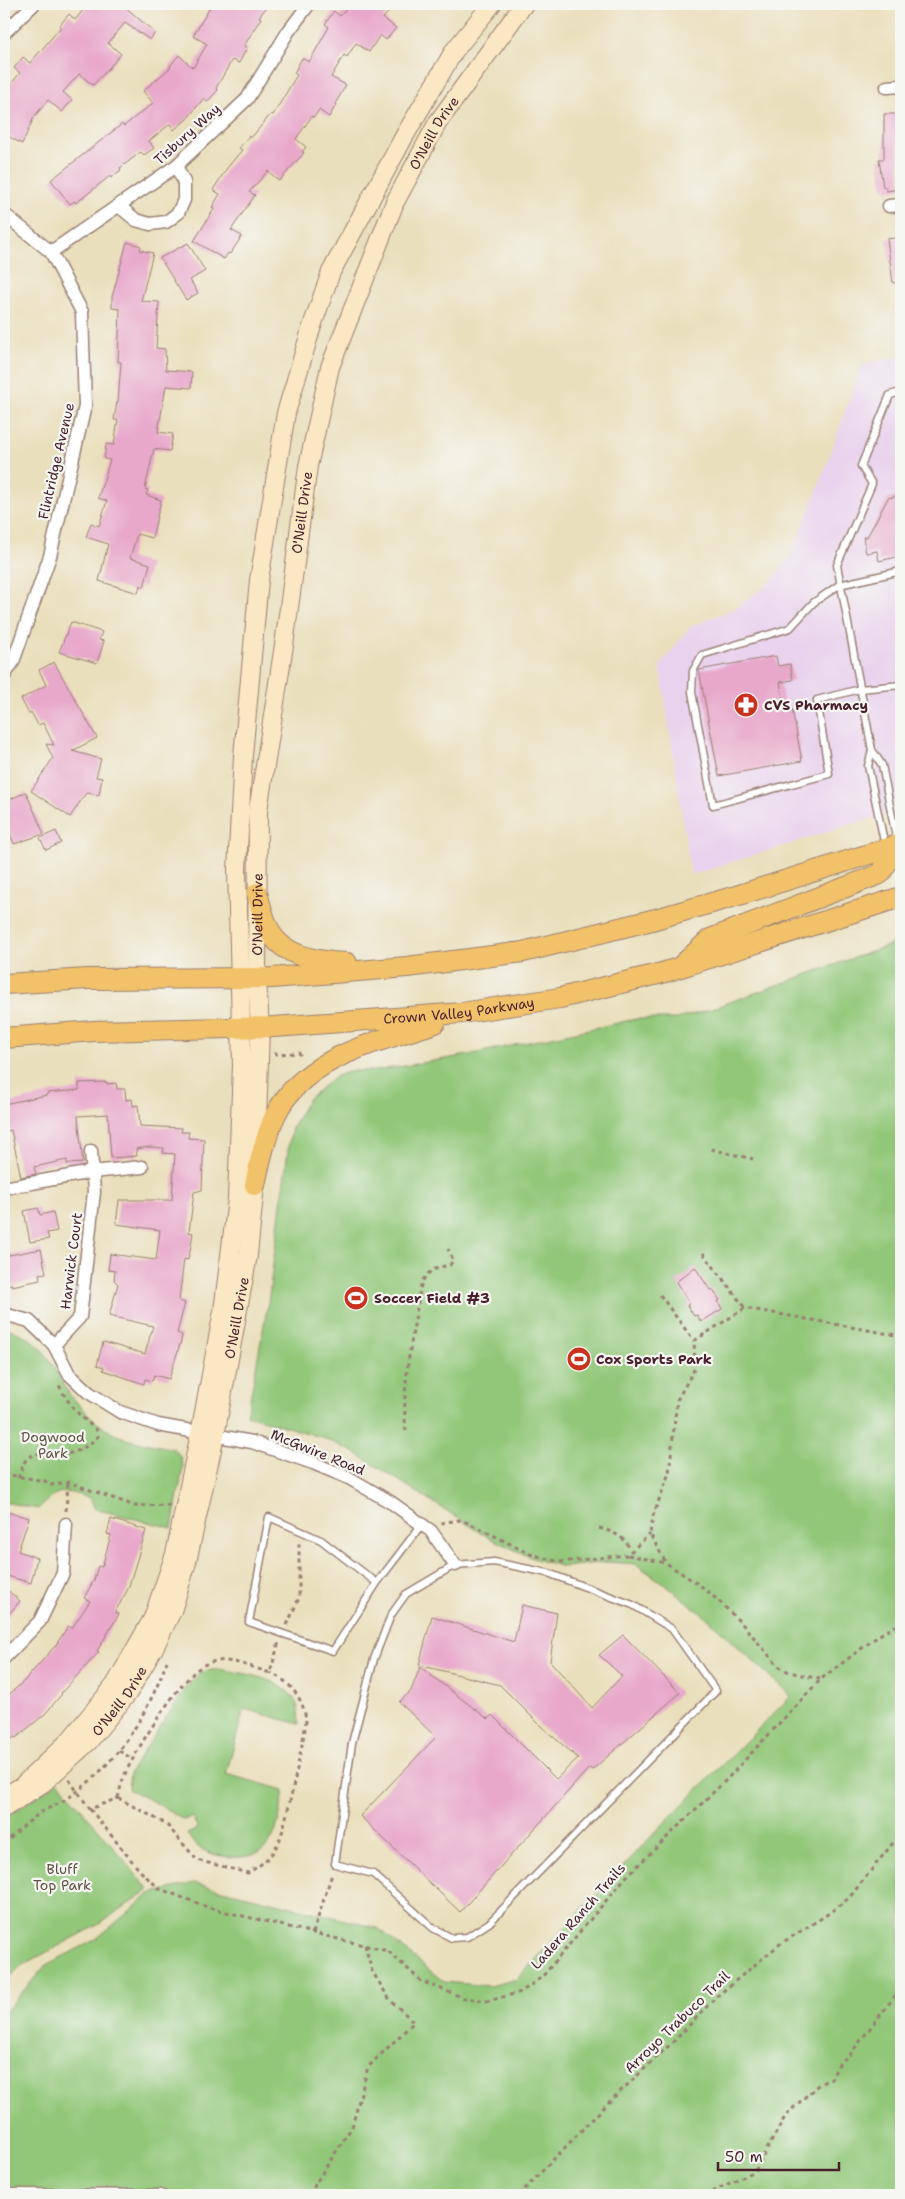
<svg xmlns="http://www.w3.org/2000/svg" width="905" height="2199" font-family="'Shantell Sans',sans-serif">
  <rect width="100%" height="100%" fill="#f6f6f2"/>
  <filter id="ink" filterUnits="userSpaceOnUse"><feTurbulence type="fractalNoise" baseFrequency=".02" numOctaves="2"/><feDisplacementMap in="SourceGraphic" scale="10" xChannelSelector="R" yChannelSelector="G"/><feConvolveMatrix kernelMatrix="1 2 1 2 8 2 1 2 1" color-interpolation-filters="sRGB"/></filter>
  <filter id="wash" filterUnits="userSpaceOnUse"><feTurbulence type="fractalNoise" baseFrequency=".0096" numOctaves="4" result="noise"/><feDisplacementMap in="SourceGraphic" scale="20" xChannelSelector="R" yChannelSelector="G"/><feGaussianBlur stdDeviation="1.12" result="paint"/><feColorMatrix in="noise" values="0 0 0 0 0 0 0 0 0 0 0 0 0 0 0 0 0 1.4 0 .05"/><feComposite in="paint" operator="in"/></filter>
  <g filter="url(#wash)">
    <rect width="100%" height="100%" fill="#eadfbc"/>
    <polygon fill="#e9d2ed" points="901,357 901,811 855,823 691,875 660,666 690,627 736,608 770,582 792,553 817,491 862,364"/>
    <g fill="#92c779" stroke="#6e7352">
      <polygon points="901,941 901,2195 4,2195 4,2013 46,1965 95,1940 150,1894 194,1883 378,1928 444,1982 490,1986 517,1979 663,1824 791,1696 706,1617 663,1583 636,1564 608,1562 564,1567 532,1558 488,1537 352,1451 321,1437 247,1415 268,1303 289,1143 292,1128 308,1099 336,1076 352,1071 375,1071 468,1055 636,1019 676,1019 702,1012"/>
      <path d="M4,1326L29,1338L42,1349L53,1365L69,1394L97,1423L112,1433L129,1440L174,1449L180,1456L183,1467L172,1528L95,1509L90,1498C62,1490 60,1487 38,1509L4,1502V1434L10,1432L4,1400Z"/>
      <path d="M218,1669C241,1673 288,1678 297,1705C299,1710 298,1718 299,1724L244,1709L226,1774L284,1790C281,1808 279,1830 268,1845C256,1863 212,1859 197,1846C193,1843 190,1838 187,1834L198,1829L192,1817L183,1820L158,1804L128,1789L130,1772L186,1688L201,1672Z"/>
      <polygon points="59,1782 149,1890 96,1926 21,1966 4,1983 4,1819"/>
    </g>
    <g id="blocks">
      <g fill="#e8a8ca">
        <polygon points="88,4 122,4 155,33 150,40 125,23 108,43 121,54 110,67 93,85 79,74 63,92 72,100 62,112 48,100 34,117 22,144 4,134 4,93 20,73 14,68 23,57 30,63 61,27 59,26 69,14 75,20"/>
        <polygon points="212,4 269,4 259,17 261,18 244,46 247,48 239,63 232,60 216,88 218,90 207,102 204,98 187,119 174,130 170,124 149,141 154,148 144,155 141,152 120,168 121,170 111,178 110,176 76,203 75,201 70,204 51,180 122,124 124,126 153,103 143,91 171,67 170,66 179,55 193,68 207,44 193,36"/>
        <polygon points="351,4 396,4 383,18 396,28 386,40 380,35 369,52 356,43 347,57 344,55 331,77 346,85 335,104 336,105 329,117 319,110 314,117 312,116 296,139 306,147 302,152 304,153 279,181 268,171 249,192 255,195 231,230 242,236 230,254 228,253 224,259 194,241 214,209 212,207 220,194 213,190 227,168 242,150 239,148 249,136 251,138 271,114 273,115 297,75 294,73 302,58 309,62 329,27 325,24 334,11 340,16"/>
        <polygon points="884,114 901,114 901,144 898,144 901,189 886,191 886,187 883,187 879,159 884,159"/>
        <polygon points="901,237 901,282 893,283 887,239"/>
        <polygon points="127,242 141,246 140,250 153,253 141,301 159,302 156,348 165,349 166,370 192,372 191,388 166,386 158,432 173,434 170,451 154,449 145,489 148,490 146,495 161,500 152,538 137,534 130,558 150,564 144,587 140,585 138,593 99,581 108,544 86,537 91,523 99,526 107,501 98,498 110,460 104,459 106,444 114,445 118,420 114,420 117,402 118,402 121,362 118,362 120,309 112,308 112,297"/>
        <polygon points="188,243 205,271 190,280 198,293 186,300 160,258"/>
        <polygon points="901,495 901,556 879,561 877,551 866,553 863,537 867,537 888,498"/>
        <polygon points="71,622 102,632 99,640 104,641 97,663 59,652"/>
        <polygon points="776,656 778,666 790,664 793,680 780,682 785,710 792,709 802,761 719,776 699,670"/>
        <polygon points="54,662 97,738 72,751 101,759 96,777 102,778 99,795 86,793 70,817 31,791 53,758 46,744 54,745 43,723 38,725 31,712 29,714 21,699 46,685 39,670"/>
        <polygon points="26,792 44,834 14,844 4,819 4,802"/>
        <polygon points="56,831 61,843 46,850 40,838"/>
        <polygon points="107,1082 107,1084 116,1083 117,1089 125,1089 126,1100 132,1099 133,1106 138,1105 140,1126 182,1128 181,1132 189,1132 188,1138 204,1139 202,1190 194,1192 189,1232 193,1233 190,1252 189,1252 188,1260 184,1259 179,1301 185,1303 177,1333 182,1335 181,1341 169,1379 154,1375 152,1381 145,1379 144,1384 103,1370 104,1367 97,1365 103,1342 145,1354 153,1326 109,1316 118,1284 114,1280 115,1271 108,1270 110,1254 156,1260 160,1230 116,1224 119,1200 172,1200 175,1154 163,1153 164,1148 149,1147 136,1149 137,1156 111,1158 108,1114 78,1116 83,1163 67,1164 67,1160 34,1167 36,1174 21,1177 11,1130 4,1132 4,1104 47,1095 47,1093 79,1090 79,1083"/>
        <polygon points="38,1208 40,1215 53,1212 57,1231 47,1233 49,1239 30,1242 24,1211"/>
        <polygon points="41,1249 46,1273 39,1274 40,1280 12,1286 12,1284 4,1285 4,1256"/>
        <polygon points="695,1267 710,1290 712,1289 720,1300 718,1301 722,1309 701,1322 697,1315 694,1316 687,1305 690,1304 676,1282"/>
        <polygon points="4,1511 29,1518 18,1551 37,1558 31,1583 4,1575"/>
        <polygon points="111,1519 146,1530 128,1589 115,1612 119,1614 97,1651 99,1652 61,1693 62,1694 45,1714 16,1738 15,1737 4,1743 4,1699 25,1680 56,1645 68,1626 72,1628 90,1601 84,1598 94,1580 98,1566 102,1567 111,1535 107,1534"/>
        <polygon points="4,1587 20,1601 4,1620"/>
        <polygon points="522,1605 557,1613 550,1661 592,1708 622,1676 599,1655 623,1635 680,1693 592,1770 589,1768 460,1912 360,1816 436,1737 399,1702 411,1691 420,1667 488,1719 492,1715 556,1779 578,1758 543,1728 500,1685 419,1665 432,1616 514,1642"/>
      </g>
    </g>
  </g>
  <g filter="url(#ink)">
    <use href="#blocks" fill-opacity="0" stroke="#9a7f74" stroke-width="1"/>
    <g fill="none" stroke-linecap="round" stroke-linejoin="round">
      <defs>
        <g id="service">
          <polyline points="901,571 839,585 813,603 790,628 702,655 693,671 692,692 713,805 829,774 817,700 860,689 901,685"/>
          <polyline points="872,750 868,766 885,846"/>
          <polyline points="897,842 882,765 872,750 837,565 872,484 861,466 890,395 901,392"/>
          <polygon points="494,1562 548,1573 633,1605 672,1629 716,1691 489,1923 467,1937 452,1938 433,1928 373,1874 335,1864 352,1743 374,1659 391,1615 406,1594 455,1565"/>
          <polyline points="377,1583 321,1540 269,1517 249,1622 333,1651 377,1583 422,1524"/>
          <polyline points="4,2192 160,2193 165,2195"/>
        </g>
        <g id="minor">
          <polyline points="4,33 34,4"/>
          <polyline points="887,87 901,86"/>
          <polyline points="889,206 901,205"/>
          <polyline points="120,207 136,220 150,224 166,222 178,213 184,200 184,182 176,166"/>
          <polyline points="4,214 51,252 82,312 85,406 50,556 13,662 4,676"/>
          <polyline points="51,252 176,166 247,99 288,32 309,4"/>
          <polyline points="4,1188 92,1172 142,1167"/>
          <polyline points="4,1314 29,1321 54,1345 69,1374 88,1392 120,1412 158,1425 252,1442 313,1463 349,1478 392,1503 431,1531 455,1565"/>
          <polyline points="54,1345 80,1317 94,1192 91,1151"/>
          <polyline points="4,1658 40,1621 63,1573 66,1524"/>
        </g>
        <g id="secondary">
          <polyline points="15,1790 21,1787 69,1741 115,1685 153,1618 175,1554 200,1433 223,1311 237,1199 242,1065 237,870 243,756 259,580 286,413 312,326 331,272 405,135 454,51 492,4"/>
          <path id="s1" d="M4,1808L43,1783L89,1741L128,1693L154,1648L172,1611L187,1562L215,1436L248,1255L255,1185L260,1028L257,978L258,811L284,645L308,466L330,367L395,202L438,122L524,4"/>
        </g>
        <g id="primary">
          <path d="M257,893C261,907 264,922 272,935C287,958 322,962 347,963"/>
          <polyline points="683,964 710,939 880,874 898,845"/>
          <polyline points="4,984 88,979 272,978 407,967 523,952 652,920 736,896 901,844"/>
          <path id="s2" d="M4,1038L94,1031L274,1027L462,1013L560,998L662,973L901,897"/>
          <path d="M255,1185C260,1161 265,1138 275,1116C303,1056 379,1042 435,1023"/>
        </g>
      </defs>
      <use href="#service" stroke="#9a7f74" stroke-width="9"/>
      <use href="#minor" stroke="#9a7f74" stroke-width="15"/>
      <use href="#secondary" stroke="#9a7f74" stroke-width="20"/>
      <use href="#primary" stroke="#9a7f74" stroke-width="22"/>
      <g stroke="#9a7f74" stroke-width="3" stroke-dasharray="4 4" stroke-linecap="butt">
        <polyline points="275,1052 276,1054 299,1053 302,1058"/>
        <polyline points="711,1149 753,1159"/>
        <polyline points="703,1253 745,1308"/>
        <polyline points="660,1295 694,1341"/>
        <path d="M406,1431C401,1384 413,1336 420,1289C424,1272 434,1268 450,1265L453,1260L448,1249"/>
        <polyline points="4,1474 45,1481 51,1485 68,1482 135,1506 170,1505"/>
        <path d="M18,1478C21,1472 23,1464 26,1460C35,1449 49,1456 60,1455C75,1454 88,1447 98,1436L96,1429C80,1417 68,1404 59,1385"/>
        <polyline points="66,1511 68,1482"/>
        <polyline points="441,1523 458,1520 469,1523 530,1554 560,1562 627,1555 650,1534"/>
        <path d="M599,1528C614,1532 624,1536 631,1551"/>
        <polyline points="628,1555 666,1563"/>
        <polyline points="287,1625 299,1598 299,1542"/>
        <polyline points="820,1679 789,1672 778,1666 744,1626 720,1602 701,1586 666,1563 650,1534 653,1516 669,1473 677,1400 694,1370 695,1362 694,1341 745,1308 901,1336"/>
        <polyline points="119,1751 133,1759"/>
        <polyline points="69,1780 90,1809 118,1798"/>
        <path d="M118,1798L166,1824L197,1860L248,1873C262,1864 272,1857 279,1841C284,1833 307,1726 306,1719C303,1698 289,1680 270,1673"/>
        <path d="M118,1798C120,1789 122,1780 126,1772C138,1747 180,1678 204,1665C223,1654 251,1667 270,1673L279,1642"/>
        <polyline points="90,1809 140,1871 160,1889 210,1908 388,1951 421,1981 464,1998 488,2001 521,1992 542,1977 625,1878 726,1780 821,1679 881,1634 901,1623"/>
        <path d="M4,1844C17,1832 30,1819 45,1810C51,1807 57,1805 62,1802C114,1769 147,1717 167,1661"/>
        <polyline points="313,1933 332,1874"/>
        <polyline points="310,2195 317,2181 352,2127 368,2067 414,2022 390,2000 372,1971 365,1945"/>
        <polyline points="519,2195 609,2102 675,2040 716,1997 780,1944 825,1916 849,1898 901,1833"/>
        <polyline points="705,2195 755,2171 786,2115 819,2084 831,2079 839,2064 851,2053 901,1988"/>
      </g>
      <use href="#service" stroke="#fff" stroke-width="6"/>
      <use href="#minor" stroke="#fff" stroke-width="12"/>
      <use href="#secondary" stroke="#fae7c3" stroke-width="18"/>
      <use href="#primary" stroke="#f2c26a" stroke-width="20"/>
    </g>
  </g>
  <defs>
    <symbol id="pharmacy-disc" viewBox="-11 -11 22 22"><circle r="9.5" fill="#c8321e" stroke="#f6f6f2"/><path d="M-2-6h4v4h4v4h-4v4h-4v-4h-4v-4h4Z" fill="#fff"/></symbol>
    <symbol id="stadium-disc" viewBox="-11 -11 22 22"><circle r="9.5" fill="#c8321e" stroke="#f6f6f2"/><path d="M0-5a6.5 5 0 1 0 0 10a6.5 5 0 1 0 0-10ZM-3.5-1.8h7v3.6h-7Z" fill="#fff"/></symbol>
  </defs>
  <g fill-rule="evenodd">
    <use href="#pharmacy-disc" x="732" y="691" width="28" height="28"/>
    <use href="#stadium-disc" x="342" y="1284" width="28" height="28"/>
    <use href="#stadium-disc" x="565" y="1345" width="28" height="28"/>
  </g>
  <g text-anchor="middle" stroke-width="4.5" stroke-linejoin="round" paint-order="stroke">
    <g font-size="14" fill="#4a1f2b" stroke="#f6f6f2">
      <text transform="translate(187 134) rotate(-42)" y="5">Tisbury Way</text>
      <text dy="5" stroke="none"><textPath href="#s1" startOffset="1779">O'Neill Drive</textPath></text>
      <text transform="translate(56 461) rotate(-77)" y="5">Flintridge Avenue</text>
      <text dy="5" stroke="none"><textPath href="#s1" startOffset="1374">O'Neill Drive</textPath></text>
      <text dy="5" stroke="none"><textPath href="#s1" startOffset="969">O'Neill Drive</textPath></text>
      <text dy="5" stroke="none"><textPath href="#s2" startOffset="456">Crown Valley Parkway</textPath></text>
      <text transform="translate(71 1261) rotate(-83)" y="5">Harwick Court</text>
      <text dy="5" stroke="none"><textPath href="#s1" startOffset="564">O'Neill Drive</textPath></text>
      <text transform="translate(318 1452) rotate(22)" y="5">McGwire Road</text>
      <text dy="5" stroke="none"><textPath href="#s1" startOffset="159">O'Neill Drive</textPath></text>
      <text transform="translate(578 1916) rotate(-49)" y="5">Ladera Ranch Trails</text>
      <text transform="translate(677 2022) rotate(-44)" y="5">Arroyo Trabuco Trail</text>
    </g>
    <g font-size="14" font-weight="bold" fill="#4a1f2b" stroke="#f6f6f2" text-anchor="start">
      <text x="764" y="710">CVS Pharmacy</text>
      <text x="374" y="1303">Soccer Field #3</text>
      <text x="596" y="1364">Cox Sports Park</text>
    </g>
    <g font-size="14" fill="#605142" stroke="#f6f6f2">
      <text x="53" y="1442">Dogwood<tspan x="53" dy="16">Park</tspan></text>
      <text x="62" y="1874">Bluff<tspan x="62" dy="16">Top Park</tspan></text>
    </g>
  </g>
  <rect width="905" height="2199" fill="none" stroke="#f6f6f2" stroke-width="20"/>
  <path d="M718 2162v8h121v-8" fill="none" stroke="#4a1f2b" stroke-width="2.5"/>
  <text x="725" y="2162" font-size="15" fill="#4a1f2b" stroke="#f6f6f2" stroke-width="4" paint-order="stroke">50 m</text>
</svg>
